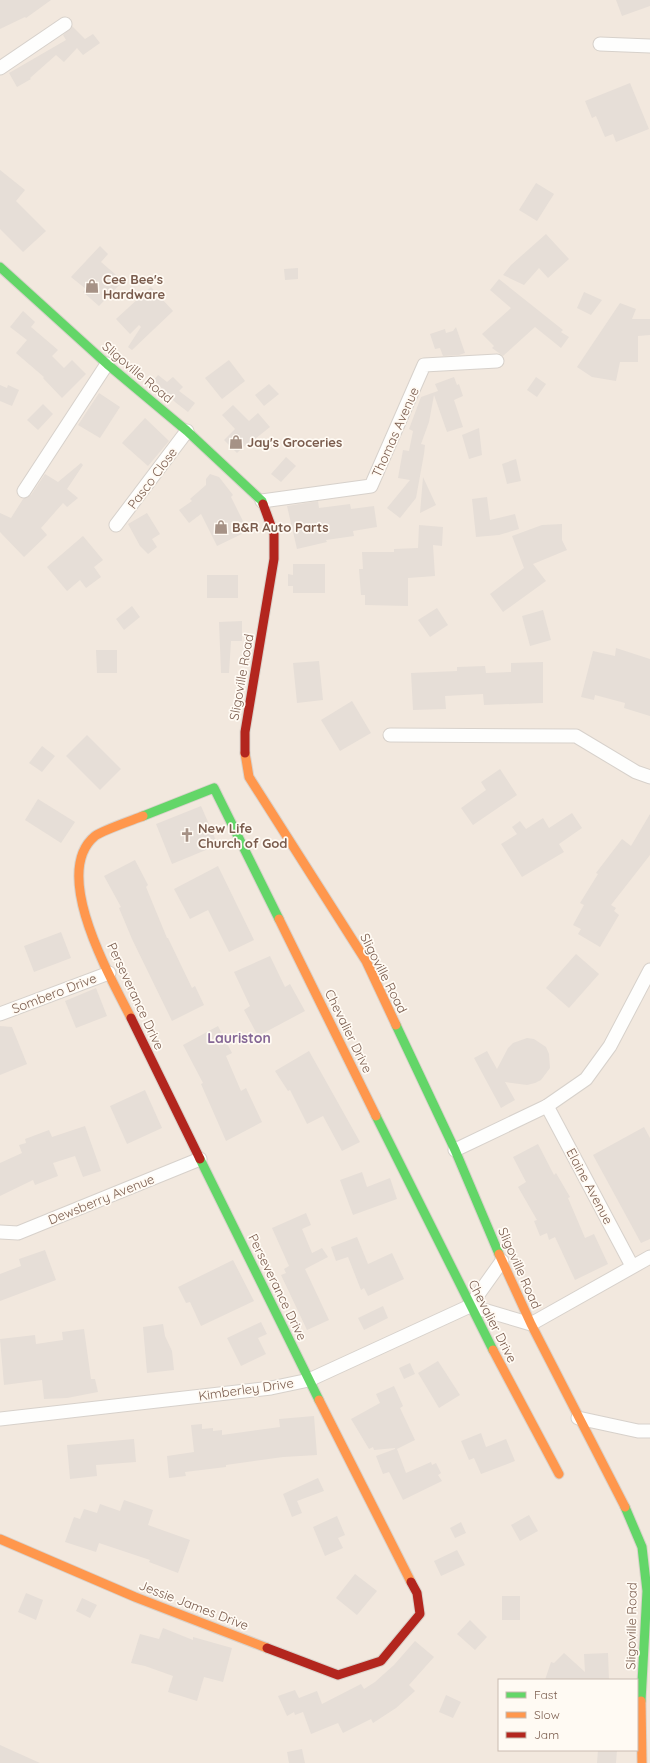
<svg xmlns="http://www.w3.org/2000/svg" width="650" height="1763" font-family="Quicksand,sans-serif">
  <rect width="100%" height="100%" fill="#f9f5f0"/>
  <path fill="#f2e8de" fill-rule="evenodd" d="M0,0H650V1763H0ZM499,1680H637V1750H499Z"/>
  <g fill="#e6ded7">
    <polygon points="0,0 51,0 26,18 25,17 0,29"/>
    <polygon points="616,0 650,0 650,6 622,16"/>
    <polygon points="72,26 85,39 93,34 100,43 83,55 77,48 64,62 56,55 30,78 31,79 17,87 9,73 66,40 63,35"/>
    <polygon points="630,83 649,129 616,142 613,134 605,137 596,116 592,118 585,101"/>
    <polygon points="0,170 25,190 16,201 46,231 23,252 0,229"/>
    <polygon points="536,183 554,194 537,221 519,210"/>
    <polygon points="546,234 569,259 548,278 539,268 524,285 503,275 511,265"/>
    <polygon points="100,246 108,254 101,262 123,281 99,306 83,292 86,289 71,277"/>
    <polygon points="298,268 298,279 285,280 284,269"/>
    <polygon points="499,279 563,330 561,332 569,337 561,348 535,327 503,356 492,348 494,346 482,334 511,308 490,290"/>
    <polygon points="151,287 173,311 132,350 128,347 141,327 139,325 130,334 116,319"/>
    <polygon points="584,292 602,300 591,315 577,308"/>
    <polygon points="620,303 636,309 632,319 650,319 650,335 638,336 638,362 620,362 616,381 592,377 577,367"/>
    <polygon points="23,311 35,322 31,327 58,350 52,356 64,368 72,360 86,374 62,398 43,378 44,377 16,353 27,340 10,327"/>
    <polygon points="456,327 465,353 459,355 443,356 440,348 435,349 430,334 445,329 446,333 453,331"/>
    <polygon points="229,360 245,381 222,399 205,378"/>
    <polygon points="158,375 167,382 173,377 183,387 179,391 195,403 188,412 175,402 154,380"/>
    <polygon points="454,377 457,385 459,384 463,396 454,400 463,427 447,432 434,395 429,422 421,444 425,445 424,454 416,498 400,518 387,508 410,480 398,478 403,450 409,451 413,431 409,429 421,397 438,391 435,384"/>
    <polygon points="536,377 546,384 537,397 527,390"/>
    <polygon points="269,384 279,394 264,406 255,395"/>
    <polygon points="0,385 7,388 8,385 19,390 12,406 0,401"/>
    <polygon points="99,393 120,407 100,438 78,425"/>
    <polygon points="43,404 53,414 38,430 27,420"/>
    <polygon points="233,405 249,421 258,413 270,427 255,439 254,437 237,453 224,440 235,429 222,415"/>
    <polygon points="145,418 169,441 148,466 122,443"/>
    <polygon points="479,428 482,455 469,459 462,435"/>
    <polygon points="286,457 296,466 281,482 271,474"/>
    <polygon points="516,459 521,481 507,484 502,464"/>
    <polygon points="81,463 83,465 67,489 78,498 67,507 63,503 41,528 47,535 24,557 0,532 0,513 11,518 23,499 31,495 45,474 58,482"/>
    <polygon points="210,474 219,477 233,495 231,497 248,531 217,546 201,514 189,523 179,510 192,501 190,499 206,485 206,479"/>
    <polygon points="423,477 436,505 420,513"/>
    <polygon points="487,497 490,520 515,514 519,529 499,535 476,537 472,499"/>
    <polygon points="318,501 319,508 350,504 351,509 374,506 377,527 353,531 354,536 326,540 327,542 297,549 287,506"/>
    <polygon points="147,513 160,534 152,539 157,547 148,554 140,546 128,524"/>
    <polygon points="562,524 562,540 567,550 533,564 546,581 503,612 490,594 524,568 512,536 542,525"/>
    <polygon points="419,525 443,527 442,546 433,545 435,576 408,578 408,606 365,605 365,595 361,595 359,569 363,569 362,552 394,552 394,549 418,548"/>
    <polygon points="83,536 103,560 94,567 101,577 86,588 80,580 67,591 47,567"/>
    <polygon points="293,564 325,564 325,593 293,593 293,586 288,586 288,574 293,575"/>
    <rect x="207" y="575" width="31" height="23"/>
    <polygon points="132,606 140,617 124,630 116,619"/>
    <polygon points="437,608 448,625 430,637 418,620"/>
    <polygon points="543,610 551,640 530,646 522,616"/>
    <polygon points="242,621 242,641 231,641 229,673 221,673 219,622"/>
    <polygon points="616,648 650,659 650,716 624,708 625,703 595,695 594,700 581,697 593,651 615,656"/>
    <polygon points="96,650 117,650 117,673 97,673"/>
    <polygon points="319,661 323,700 297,703 293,663"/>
    <polygon points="543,662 543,703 484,705 483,694 445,696 446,709 413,710 411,673 457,671 457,667 485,666 486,673 511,672 511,663"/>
    <polygon points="352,701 371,733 340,751 321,720"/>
    <polygon points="87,735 121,769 100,790 66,756"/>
    <polygon points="42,746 55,756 42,772 29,763"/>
    <polygon points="500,769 517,795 473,825 461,808 486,790 481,782"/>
    <polygon points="38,799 75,822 61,843 25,820"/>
    <polygon points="201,806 218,845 172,864 156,824"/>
    <polygon points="572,813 582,828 559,844 564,852 522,877 501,844 517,834 512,827 520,821 526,829 543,818 549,828"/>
    <polygon points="650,814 650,855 611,905 616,908 614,911 619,915 600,947 578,934 581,929 573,925 584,905 580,903 598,874 596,873 622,839 631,846"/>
    <polygon points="135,860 148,885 146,887 167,938 168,938 192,988 195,986 204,1005 172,1021 132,939 119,908 121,907 104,876"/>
    <polygon points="218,866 254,940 229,952 208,910 190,919 174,889"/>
    <polygon points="61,932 71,958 34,972 24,946"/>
    <polygon points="576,954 599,974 569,1008 546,988"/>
    <polygon points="270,956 285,987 290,984 305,1011 258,1036 244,1010 250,1006 234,972"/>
    <polygon points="96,988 107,1016 76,1028 65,1001"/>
    <polygon points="0,1026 12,1027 27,1064 0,1075"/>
    <polygon points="218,1026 232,1053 226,1056 241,1091 246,1088 262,1122 226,1141 201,1084 203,1083 183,1045"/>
    <polygon points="527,1038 534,1039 546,1047 549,1054 550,1068 541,1080 535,1083 527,1085 505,1082 515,1100 501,1108 474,1058 487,1051 497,1069 508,1048 513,1043"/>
    <polygon points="309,1051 360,1142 342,1151 323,1116 307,1124 290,1090 288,1091 275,1071"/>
    <polygon points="145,1090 162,1128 127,1144 110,1106"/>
    <polygon points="85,1126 101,1171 83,1177 75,1156 53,1163 58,1176 35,1185 33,1180 0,1196 0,1163 22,1153 19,1145 26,1143 25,1139 49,1130 52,1137"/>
    <polygon points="644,1127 650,1138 650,1239 641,1243 593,1155"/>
    <polygon points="538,1144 554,1175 556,1173 570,1197 568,1198 585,1238 594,1234 608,1264 575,1280 555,1237 549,1240 547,1233 540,1236 534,1221 537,1220 518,1187 526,1182 513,1157"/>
    <polygon points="362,1172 367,1187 390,1178 397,1199 353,1215 340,1180"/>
    <polygon points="306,1213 311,1225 302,1229 312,1253 322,1248 328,1257 305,1269 329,1320 307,1330 281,1275 286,1273 284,1269 289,1266 272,1228"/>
    <polygon points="357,1237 368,1264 392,1253 404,1279 368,1296 364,1288 361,1290 348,1257 336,1261 331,1247"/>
    <polygon points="45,1250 56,1280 0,1301 0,1274 21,1266 19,1259"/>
    <polygon points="233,1260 254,1301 201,1326 190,1302 186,1303 178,1287"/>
    <polygon points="383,1306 388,1318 364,1330 358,1318"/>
    <polygon points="261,1322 267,1334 258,1338 266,1354 241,1366 227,1338"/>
    <polygon points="163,1324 165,1336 172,1351 174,1370 147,1373 143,1327"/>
    <polygon points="84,1329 91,1379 95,1379 98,1392 67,1398 44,1399 42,1380 4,1385 0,1339 35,1335 36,1344 63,1340 62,1332"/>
    <polygon points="438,1361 460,1395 439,1408 418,1373"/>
    <polygon points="410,1363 415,1374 404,1379 399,1368"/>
    <polygon points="394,1386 403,1406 400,1408 415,1440 397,1449 406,1473 431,1462 432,1465 436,1463 441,1473 438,1475 442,1481 403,1500 389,1472 383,1474 376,1456 395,1449 395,1448 374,1450 373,1447 369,1449 351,1419 380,1403 376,1394"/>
    <polygon points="314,1416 317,1455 283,1457 226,1465 226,1467 185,1472 186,1476 169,1478 167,1456 194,1452 191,1425 202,1424 202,1429 213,1428 213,1431 222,1430 222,1435 280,1427 279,1419"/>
    <polygon points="481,1433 486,1447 506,1439 515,1461 481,1474 474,1458 469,1460 461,1441"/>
    <polygon points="134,1439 136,1462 96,1465 97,1476 70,1479 67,1445"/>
    <polygon points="318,1478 324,1491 297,1501 302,1513 292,1517 283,1494"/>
    <polygon points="124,1500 153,1510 148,1525 190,1540 178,1573 149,1562 150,1560 99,1543 96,1552 65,1542 74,1517 80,1519 84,1509 97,1513 100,1504 120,1511"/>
    <polygon points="529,1515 538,1531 520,1541 511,1525"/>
    <polygon points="337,1516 345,1535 338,1538 343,1548 325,1556 313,1527"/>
    <polygon points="461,1522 466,1533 455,1538 450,1528"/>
    <polygon points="457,1550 465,1565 441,1576 434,1561"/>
    <polygon points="355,1574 377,1591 357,1615 336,1598"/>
    <polygon points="26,1593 43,1600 36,1620 18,1612"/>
    <rect x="502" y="1596" width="18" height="24"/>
    <polygon points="82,1598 97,1605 90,1618 76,1611"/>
    <polygon points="470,1620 487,1637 475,1650 457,1634"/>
    <polygon points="163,1628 193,1640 193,1637 232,1648 223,1682 204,1677 197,1701 168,1692 173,1676 145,1666 131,1663 140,1634 159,1639"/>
    <polygon points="415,1641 434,1657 409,1685 415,1691 396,1708 373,1723 371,1719 343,1733 338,1723 311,1734 303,1712 295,1715 294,1712 287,1716 278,1696 295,1690 299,1698 317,1691 322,1704 361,1684 364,1689 375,1682 394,1665"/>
    <polygon points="564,1653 585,1672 584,1654 608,1653 609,1680 545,1680 551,1662 554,1663"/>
    <polygon points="446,1695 461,1702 453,1718 439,1712"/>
    <polygon points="0,1745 40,1763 0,1763"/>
    <polygon points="302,1749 305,1763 289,1763 287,1752"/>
    <polygon points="598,1750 617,1750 616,1763 597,1763"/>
  </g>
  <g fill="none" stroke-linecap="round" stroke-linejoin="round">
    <defs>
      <g id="street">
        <polyline points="600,44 650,46"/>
        <polyline points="0,68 65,24"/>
        <polyline points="24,491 107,364"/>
        <polyline points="262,501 371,486 424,365 497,361"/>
        <polyline points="116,525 187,431"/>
        <polyline points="390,735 576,736 636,772 650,777"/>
        <polyline points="0,1014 109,973"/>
        <polyline points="547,1106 632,1266"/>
        <polyline points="455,1150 547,1106 586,1079 610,1046 650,970"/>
        <polyline points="0,1232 18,1233 200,1159"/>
        <polyline points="470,1306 531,1324 650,1257"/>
        <polyline points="578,1418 638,1431 650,1431"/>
        <polyline points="0,1419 271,1388 309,1380 470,1306 502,1261"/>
      </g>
      <g id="fast">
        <polyline points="0,267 107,364 187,431 262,501 263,504"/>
        <polyline points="143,816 214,788 279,919"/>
        <polyline points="396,1025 455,1150 499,1254"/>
        <polyline points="376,1116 493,1350"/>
        <polyline points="200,1159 319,1400"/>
        <polyline points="625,1507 642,1547 647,1591 641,1701"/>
      </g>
      <g id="slow">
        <polyline points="245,753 249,777 366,961 396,1025"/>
        <polyline points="279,919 376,1116"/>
        <path d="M131,1018C111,978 50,873 95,836C103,830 133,820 143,816"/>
        <polyline points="499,1254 531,1324 625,1507"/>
        <polyline points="493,1350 559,1474"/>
        <polyline points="319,1400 411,1582"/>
        <polyline points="0,1539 135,1597 267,1648"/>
        <polyline points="641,1701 642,1763"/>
      </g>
      <g id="jam">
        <polyline points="245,753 245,732 274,559 274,534 263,504"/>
        <polyline points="131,1018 200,1159"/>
        <polyline points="267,1648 338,1675 381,1661 420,1614 417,1593 411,1582"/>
      </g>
    </defs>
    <use href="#street" stroke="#d7d1cb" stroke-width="15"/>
    <use href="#fast" stroke="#d9d2cb" stroke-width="11"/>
    <use href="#slow" stroke="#d9d2cb" stroke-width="11"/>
    <use href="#jam" stroke="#d9d2cb" stroke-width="11"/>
    <use href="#street" stroke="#fefefd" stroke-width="13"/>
    <use href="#fast" stroke="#63d668" stroke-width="9"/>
    <use href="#slow" stroke="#ff974d" stroke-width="9"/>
    <use href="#jam" stroke="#b3261e" stroke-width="9"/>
  </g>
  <defs>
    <symbol id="shop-bare" viewBox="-9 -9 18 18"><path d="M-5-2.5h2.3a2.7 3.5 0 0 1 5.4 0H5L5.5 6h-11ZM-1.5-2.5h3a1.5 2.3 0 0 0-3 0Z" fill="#a69286" stroke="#fffaf3" stroke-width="2.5" paint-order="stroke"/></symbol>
    <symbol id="church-bare" viewBox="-9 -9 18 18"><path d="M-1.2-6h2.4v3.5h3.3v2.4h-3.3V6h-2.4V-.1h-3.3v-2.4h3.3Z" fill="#a69286" stroke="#fffaf3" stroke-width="2.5" paint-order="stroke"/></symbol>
  </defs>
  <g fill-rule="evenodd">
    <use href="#shop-bare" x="82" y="276" width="20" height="20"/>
    <use href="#shop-bare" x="226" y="432" width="20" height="20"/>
    <use href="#shop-bare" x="211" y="517" width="20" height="20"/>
    <use href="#church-bare" x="177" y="825" width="20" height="20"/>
  </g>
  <g text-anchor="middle" stroke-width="3.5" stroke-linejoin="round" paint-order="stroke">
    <g font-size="13" font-weight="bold" fill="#7a5c4d" stroke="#fffaf3" text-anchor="start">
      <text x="103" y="284">Cee Bee's<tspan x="103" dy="15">Hardware</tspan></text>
      <text x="247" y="447">Jay's Groceries</text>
      <text x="232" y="532">B&amp;R Auto Parts</text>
      <text x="198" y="833">New Life<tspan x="198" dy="15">Church of God</tspan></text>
    </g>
    <g font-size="13" fill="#7a5c4d" stroke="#fffaf3">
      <text transform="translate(138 372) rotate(40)" y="5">Sligoville Road</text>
      <text transform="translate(395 432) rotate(-66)" y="5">Thomas Avenue</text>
      <text transform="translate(152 478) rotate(-53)" y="5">Pasco Close</text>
      <text transform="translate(241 677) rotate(-80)" y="5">Sligoville Road</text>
      <text transform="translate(384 973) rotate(63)" y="5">Sligoville Road</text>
      <text transform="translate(54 993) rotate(-21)" y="5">Sombero Drive</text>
      <text transform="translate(136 996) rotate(65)" y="5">Perseverance Drive</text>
      <text transform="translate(349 1031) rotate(64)" y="5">Chevalier Drive</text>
      <text transform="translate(590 1186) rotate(62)" y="5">Elaine Avenue</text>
      <text transform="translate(101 1199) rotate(-22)" y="5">Dewsberry Avenue</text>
      <text transform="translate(520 1268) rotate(66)" y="5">Sligoville Road</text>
      <text transform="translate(278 1287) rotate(64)" y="5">Perseverance Drive</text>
      <text transform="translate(493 1321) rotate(63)" y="5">Chevalier Drive</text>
      <text transform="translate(246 1389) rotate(-8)" y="5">Kimberley Drive</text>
      <text transform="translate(194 1605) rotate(21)" y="5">Jessie James Drive</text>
      <text transform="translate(631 1626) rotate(-89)" y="5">Sligoville Road</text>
    </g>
    <g font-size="14" font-weight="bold" fill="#846695" stroke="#fffaf3">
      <text x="239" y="1043">Lauriston</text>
    </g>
  </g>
  <rect x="498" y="1679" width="140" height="72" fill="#fffaf3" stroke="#cabbb1"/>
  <rect x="506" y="1692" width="20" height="6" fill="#63d668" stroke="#cabbb1"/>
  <text x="534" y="1699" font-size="12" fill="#7a5c4d">Fast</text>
  <rect x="506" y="1712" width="20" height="6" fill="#ff974d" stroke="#cabbb1"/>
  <text x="534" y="1719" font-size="12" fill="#7a5c4d">Slow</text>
  <rect x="506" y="1732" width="20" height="6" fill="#b3261e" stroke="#cabbb1"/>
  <text x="534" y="1739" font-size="12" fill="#7a5c4d">Jam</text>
</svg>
